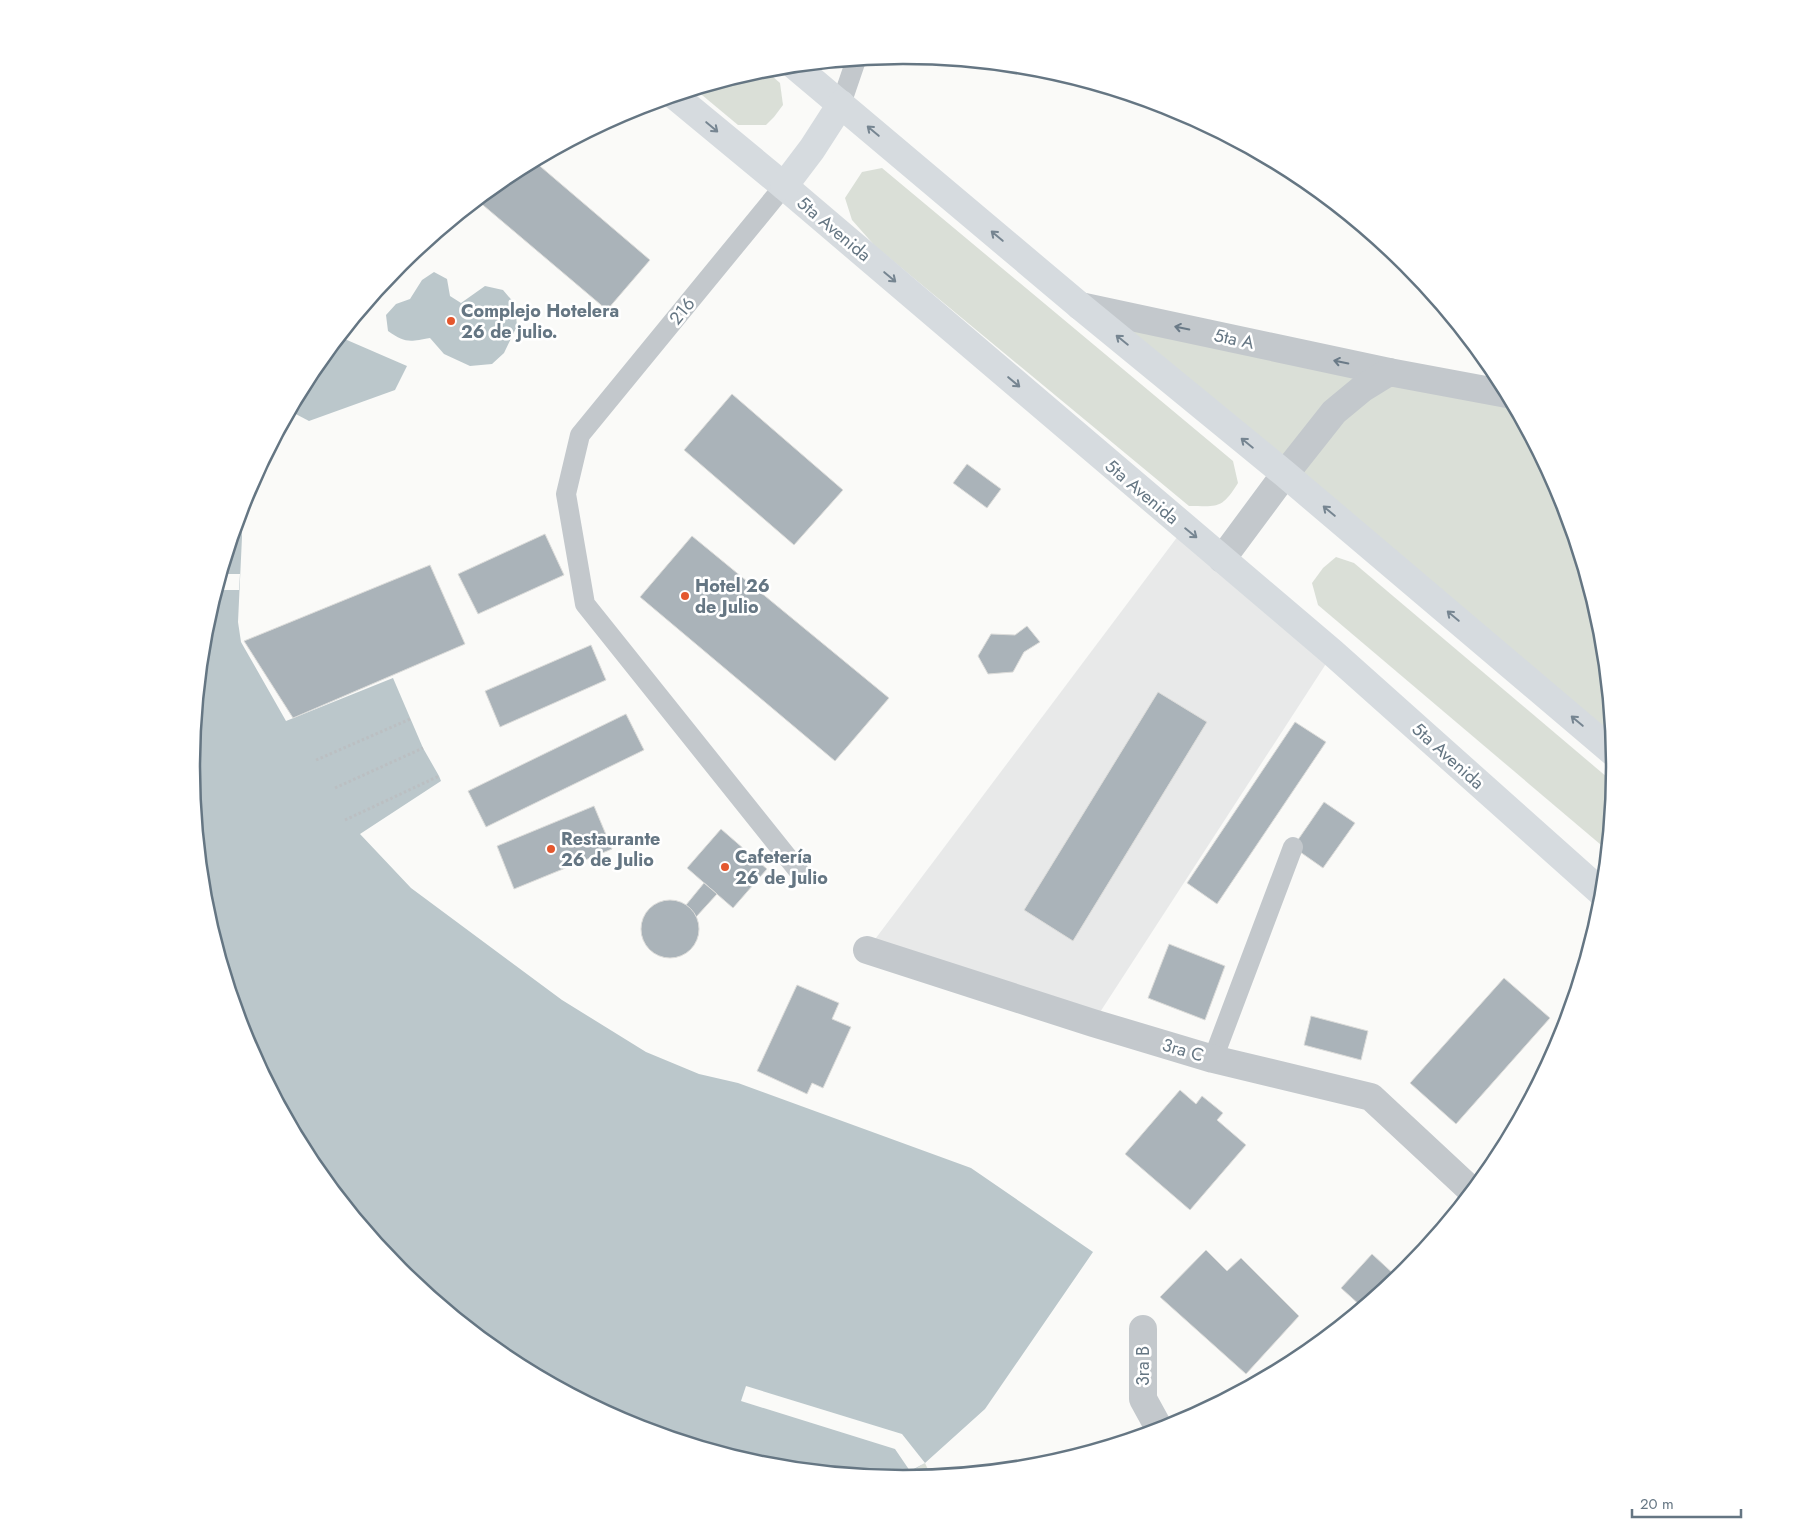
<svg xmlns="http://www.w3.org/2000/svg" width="1807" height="1534" font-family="Jost,sans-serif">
  <rect width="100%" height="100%" fill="#fafaf8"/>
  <polygon fill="#e8e9e9" points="1184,528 1333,653 1093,1023 867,950"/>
  <g fill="#dadfd7">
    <polygon points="764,69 780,83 783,105 774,117 766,125 738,125 696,90"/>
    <path d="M882,168L1233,461L1238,483C1221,510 1218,506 1189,506L875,246L852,220L845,198L862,172Z"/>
    <polygon points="1080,306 1507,394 1561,495 1602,628 1614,753"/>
    <polygon points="1336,557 1354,563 1614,783 1607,850 1318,605 1312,583 1323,568"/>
    <polygon points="925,1463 931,1476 900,1479"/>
  </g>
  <g fill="#bbc7cb">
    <path d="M434,272L447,279L450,296L461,303L485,286L503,290L515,304L517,326L504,353L492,364L470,366L444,354L430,338C409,342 405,343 388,331L386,315L396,304L410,299L422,280Z"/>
    <polygon points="340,337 407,366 395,390 309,421 290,411 312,371"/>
    <polygon points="241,510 242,537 238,622 241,642 286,721 393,678 423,748 439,776 441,781 360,834 411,888 562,1000 646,1052 699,1074 738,1083 971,1168 1093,1252 985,1409 925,1463 900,1479 764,1465 631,1425 508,1359 400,1270 311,1162 246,1039 205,906 192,767 205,628"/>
  </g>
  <g fill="#fafaf8">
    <polygon points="222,574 240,574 239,590 217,590"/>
    <polygon points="746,1386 902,1434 925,1463 910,1471 895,1449 741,1401"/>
  </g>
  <g fill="#aab3b9" stroke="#dcdcda">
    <polygon points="534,161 650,260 607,310 477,200 508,175"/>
    <polygon points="732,394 843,490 794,545 684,450"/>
    <polygon points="967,464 1001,489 987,508 953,483"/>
    <polygon points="545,534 564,575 478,614 458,574"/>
    <polygon points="692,536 889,698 835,761 640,597"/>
    <polygon points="430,565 465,644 293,718 244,641"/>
    <polygon points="1027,626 1040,642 1024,652 1013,672 988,674 978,656 991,634 1015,635"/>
    <polygon points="591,645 606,680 500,727 485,691"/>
    <polygon points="1158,692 1207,722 1073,941 1024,910"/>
    <polygon points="626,714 644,750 486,827 468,791"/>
    <polygon points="1295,722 1326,742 1217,904 1187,883"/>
    <polygon points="1324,802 1355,823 1323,868 1293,847"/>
    <polygon points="594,806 612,849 514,889 497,846"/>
    <polygon points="721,829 767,869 733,908 687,868"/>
    <polygon points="704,883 717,894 696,917 686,905"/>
    <circle cx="670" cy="929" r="29"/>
    <polygon points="1169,944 1225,966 1205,1020 1148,998"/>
    <polygon points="1504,978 1550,1018 1456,1124 1410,1083"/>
    <polygon points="797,985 839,1003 832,1019 851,1027 823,1088 812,1083 807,1094 757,1071"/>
    <polygon points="1311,1016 1368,1031 1361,1060 1304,1045"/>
    <polygon points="1180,1090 1196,1104 1202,1096 1223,1113 1217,1120 1246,1145 1190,1210 1125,1154"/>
    <polygon points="1516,1124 1496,1162 1488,1155"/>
    <polygon points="1206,1250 1227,1271 1241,1258 1299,1316 1246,1374 1160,1297"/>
    <polygon points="1372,1254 1398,1278 1362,1307 1341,1288"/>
  </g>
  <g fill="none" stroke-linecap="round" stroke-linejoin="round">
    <g stroke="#bbbfc2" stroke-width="3" stroke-dasharray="2.5 2.5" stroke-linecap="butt">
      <polyline points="316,760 410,719"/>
      <polyline points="335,788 423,748"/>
      <polyline points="345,820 439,776"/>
    </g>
    <g stroke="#c3c8cc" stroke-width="20">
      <polyline points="841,104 856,60"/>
      <polyline points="784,186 580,435 566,494 585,604 801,874"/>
      <polyline points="1213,1059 1293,847"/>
    </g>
    <g stroke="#c3c8cc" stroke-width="28">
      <polyline points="1080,306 1389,372"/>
      <polyline points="1222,559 1285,474 1334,412 1363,388 1389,372 1507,394"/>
      <polyline points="867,950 1093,1023 1213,1059 1371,1097 1472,1191"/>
      <polyline points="1143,1329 1143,1399 1160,1430"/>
    </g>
    <g stroke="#d6dbdf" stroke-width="28">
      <polyline points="795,66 1080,306 1285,474 1614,753"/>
      <polyline points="675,96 784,186 1333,653 1603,894"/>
      <polyline points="784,186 812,149 841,104"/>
    </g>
  </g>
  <defs><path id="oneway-shaft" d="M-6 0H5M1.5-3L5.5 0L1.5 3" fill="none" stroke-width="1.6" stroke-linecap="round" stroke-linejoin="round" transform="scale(1.25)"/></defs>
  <g stroke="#768591">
    <use href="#oneway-shaft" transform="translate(712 127) rotate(40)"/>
    <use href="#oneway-shaft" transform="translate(873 131) rotate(-140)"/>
    <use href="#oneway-shaft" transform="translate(997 236) rotate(-140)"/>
    <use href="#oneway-shaft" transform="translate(890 277) rotate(40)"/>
    <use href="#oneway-shaft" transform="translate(1122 340) rotate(-141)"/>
    <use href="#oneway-shaft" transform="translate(1014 382) rotate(40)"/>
    <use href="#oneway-shaft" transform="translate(1247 443) rotate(-141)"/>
    <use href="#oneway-shaft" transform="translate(1329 511) rotate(-140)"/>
    <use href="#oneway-shaft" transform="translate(1191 533) rotate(39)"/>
    <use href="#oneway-shaft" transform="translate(1453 616) rotate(-140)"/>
    <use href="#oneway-shaft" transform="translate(1577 721) rotate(-140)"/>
  </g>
  <g stroke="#6a7a87">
    <use href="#oneway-shaft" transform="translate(1182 328) rotate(-168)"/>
    <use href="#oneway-shaft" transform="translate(1341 362) rotate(-168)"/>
  </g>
  <g fill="#e4572e" stroke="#fff" stroke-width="2">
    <circle cx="451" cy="321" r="5"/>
    <circle cx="685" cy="596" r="5"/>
    <circle cx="551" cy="849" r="5"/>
    <circle cx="725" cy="867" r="5"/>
  </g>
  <g text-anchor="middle" stroke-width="5" stroke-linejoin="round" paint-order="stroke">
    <g font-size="18" fill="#657683" stroke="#fff">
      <text transform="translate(834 229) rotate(40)" y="6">5ta Avenida</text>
      <text transform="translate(682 311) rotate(-51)" y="6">216</text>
      <text transform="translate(1234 339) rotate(12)" y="6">5ta A</text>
      <text transform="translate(1142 492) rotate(40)" y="6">5ta Avenida</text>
      <text transform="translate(1448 756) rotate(42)" y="6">5ta Avenida</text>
      <text transform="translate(1183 1050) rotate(16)" y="6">3ra C</text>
      <text transform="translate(1143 1366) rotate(-90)" y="6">3ra B</text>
    </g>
    <g font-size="18" font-weight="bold" fill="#657683" stroke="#fff" text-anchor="start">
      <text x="461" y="317">Complejo Hotelera<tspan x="461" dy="21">26 de julio.</tspan></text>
      <text x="695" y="592">Hotel 26<tspan x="695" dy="21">de Julio</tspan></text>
      <text x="561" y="845">Restaurante<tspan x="561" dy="21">26 de Julio</tspan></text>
      <text x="735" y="863">Cafetería<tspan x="735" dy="21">26 de Julio</tspan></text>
    </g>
  </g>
  <path d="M0 0H1807V1534H0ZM200 767a703 703 0 1 1 1406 0a703 703 0 1 1-1406 0Z" fill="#fff" fill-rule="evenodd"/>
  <path fill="none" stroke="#657683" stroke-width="2.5" d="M200 767a703 703 0 1 1 1406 0a703 703 0 1 1-1406 0Z"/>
  <path d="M1632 1509v8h109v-8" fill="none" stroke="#657683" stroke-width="2.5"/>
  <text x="1640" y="1509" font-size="15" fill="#657683" stroke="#ffffff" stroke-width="4" paint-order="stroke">20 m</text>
</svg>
